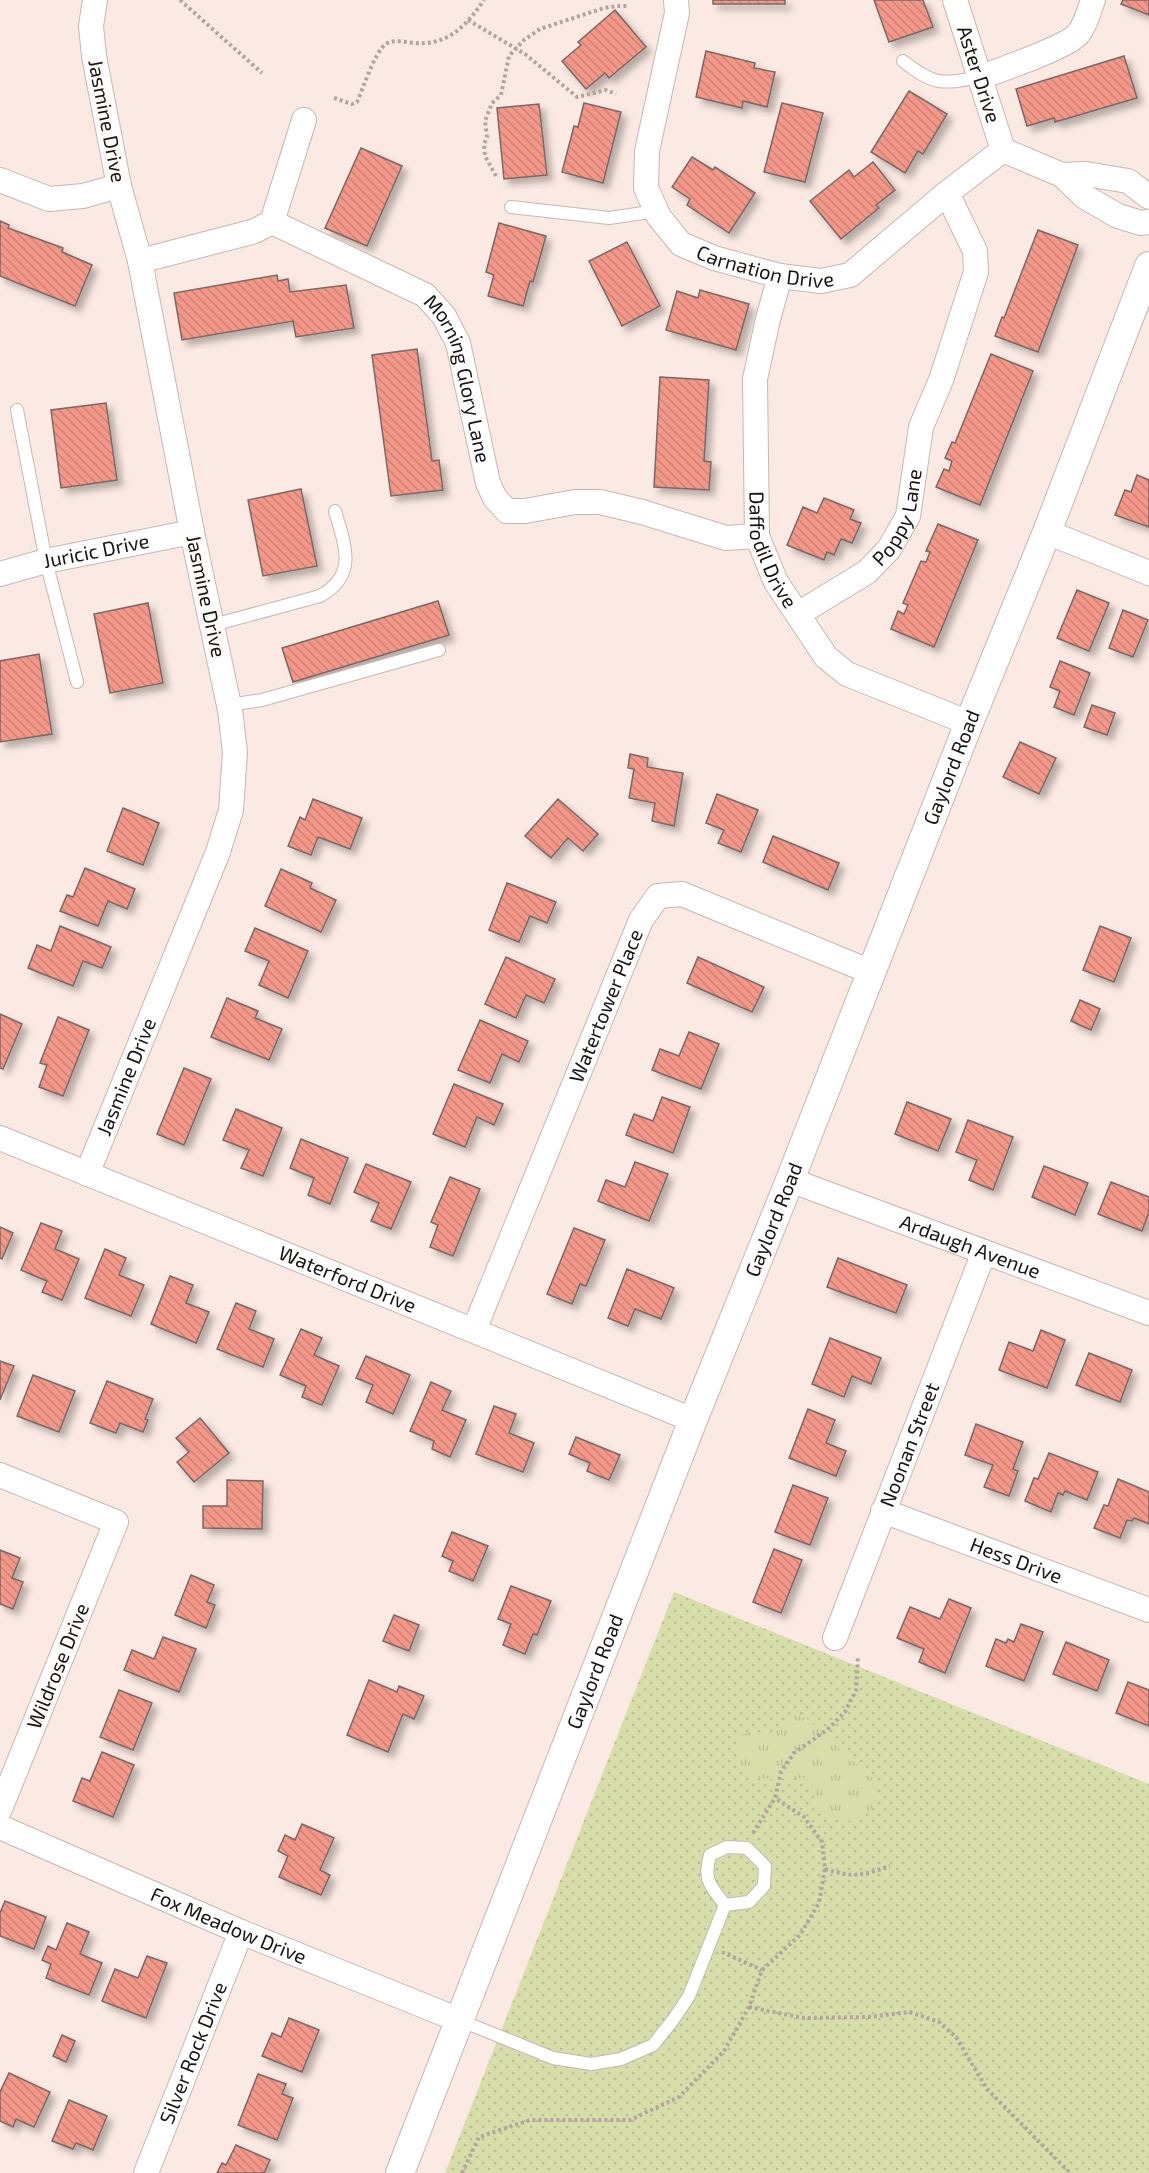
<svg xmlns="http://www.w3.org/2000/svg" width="1149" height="2173" font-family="'Exo 2',sans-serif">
  <defs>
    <pattern id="grass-dots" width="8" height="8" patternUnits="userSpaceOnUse" patternTransform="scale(1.5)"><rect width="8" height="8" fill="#d8deaa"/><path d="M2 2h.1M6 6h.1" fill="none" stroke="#b9be91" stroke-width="1.8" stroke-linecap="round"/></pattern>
    <pattern id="park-tufts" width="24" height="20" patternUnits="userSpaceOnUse" patternTransform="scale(1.5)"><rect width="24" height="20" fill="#d8deaa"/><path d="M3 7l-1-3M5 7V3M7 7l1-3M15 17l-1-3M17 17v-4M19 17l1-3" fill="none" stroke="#b9be91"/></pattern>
    <pattern id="building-back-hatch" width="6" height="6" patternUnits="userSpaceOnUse" patternTransform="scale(1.5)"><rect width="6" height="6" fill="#f39789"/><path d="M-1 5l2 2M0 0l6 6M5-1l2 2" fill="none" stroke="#d08175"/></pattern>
    <filter id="shadow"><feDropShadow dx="5.5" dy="5.5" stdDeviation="3" flood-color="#0004"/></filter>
  </defs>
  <rect width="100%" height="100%" fill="#fbeae3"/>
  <polygon fill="url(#grass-dots)" points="674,1592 1149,1784 1149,2173 445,2173"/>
  <path fill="url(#park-tufts)" d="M793,1715L806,1718L874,1780L875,1793L871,1811C847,1826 836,1824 816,1805C815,1769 800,1779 774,1779C760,1779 750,1775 739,1767L736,1744L739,1736L752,1731L769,1734Z"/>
  <g fill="url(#building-back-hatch)" stroke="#786865" stroke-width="1.5" filter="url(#shadow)">
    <rect x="713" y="0" width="72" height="4"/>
    <polygon points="874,0 923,0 933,27 889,42"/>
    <polygon points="1123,0 1149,0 1149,15 1121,4"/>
    <polygon points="615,10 646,47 609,78 605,73 586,89 562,61 581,45 578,42"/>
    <polygon points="706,51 755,63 754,68 775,72 767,107 743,101 742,108 696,97"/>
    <polygon points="1124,56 1137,98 1055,122 1054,118 1027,126 1016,89"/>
    <polygon points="909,91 947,114 923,154 918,151 905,173 871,152"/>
    <polygon points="584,103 621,112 603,183 562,172 574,126 578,127"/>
    <polygon points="782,103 823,113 805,182 764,172"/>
    <polygon points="539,104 547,175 504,179 497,108"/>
    <polygon points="361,148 402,166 367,246 325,228"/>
    <polygon points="692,157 713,170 715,167 755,193 729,233 687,205 690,199 672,187"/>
    <polygon points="873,162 895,190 876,205 879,208 841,239 810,201 849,170 854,177"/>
    <polygon points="0,221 9,225 8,228 63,248 62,252 92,265 75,306 0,276"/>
    <polygon points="499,223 546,236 533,282 530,281 523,306 488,296 494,275 486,272"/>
    <polygon points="1038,230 1078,245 1038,352 995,336 1002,317 1004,318"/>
    <polygon points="627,242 660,306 622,326 589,261"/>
    <polygon points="277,275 278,281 288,279 290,292 346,285 354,328 296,337 293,321 182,340 174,293"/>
    <polygon points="700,290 749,304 736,350 666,330 677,291 698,298"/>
    <polygon points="417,349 432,461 439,460 443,490 391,496 372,355"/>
    <polygon points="991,354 1033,371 980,505 936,487 944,469 949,471 952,461 945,458 952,442 955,443"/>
    <polygon points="660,377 709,380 704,461 711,462 709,490 654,487"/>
    <polygon points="106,403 117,480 61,488 51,410"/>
    <polygon points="1137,475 1149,480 1149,527 1115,515 1125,490 1131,492"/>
    <polygon points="301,489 317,566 263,576 248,500"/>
    <polygon points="824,498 854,510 850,519 861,523 852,543 841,539 834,555 827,552 824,560 787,545 803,507 817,513"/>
    <polygon points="938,524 978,540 934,647 891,629 898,611 904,614 908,605 903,603 921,561 926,562 930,552 926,551"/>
    <polygon points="1077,590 1109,603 1089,651 1057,638"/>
    <polygon points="438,601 449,635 293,682 282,648"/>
    <polygon points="148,603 163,683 110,693 94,614"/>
    <polygon points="1123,610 1148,620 1133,657 1109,648"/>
    <polygon points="39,654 52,734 0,742 0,661"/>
    <polygon points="1060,661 1090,673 1074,715 1054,707 1060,691 1050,687"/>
    <polygon points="1092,705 1115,713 1107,735 1084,727"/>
    <polygon points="1020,742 1056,758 1039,794 1003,777"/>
    <polygon points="630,754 648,758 647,767 683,773 674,826 652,821 655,803 629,798 634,769 628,768"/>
    <polygon points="717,794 758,810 741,852 718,843 724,830 706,823"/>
    <polygon points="313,799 362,818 350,849 318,837 311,855 288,846 300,817 305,820"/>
    <polygon points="558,799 598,834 583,851 568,838 551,858 525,836"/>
    <polygon points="123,808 159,823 143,865 107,851"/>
    <polygon points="773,836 839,863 828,890 763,862"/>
    <polygon points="85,868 135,889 127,909 108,901 98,926 60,911 67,895 73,897"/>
    <polygon points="281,869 312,883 310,888 336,900 321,932 265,906"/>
    <polygon points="507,883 556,902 547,923 530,916 519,942 489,930"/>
    <polygon points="60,926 111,947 102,968 83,961 73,986 28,968 37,945 51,951"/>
    <polygon points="1100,926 1131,938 1114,982 1083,970"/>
    <polygon points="255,928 308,951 288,998 259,985 269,961 245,951"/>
    <polygon points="506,957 555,979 544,1003 526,995 516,1018 485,1004"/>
    <polygon points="698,957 764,987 752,1012 687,983"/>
    <polygon points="227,998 258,1011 255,1018 282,1029 269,1060 211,1037"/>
    <polygon points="1080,1000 1100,1009 1091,1030 1071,1021"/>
    <polygon points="0,1014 22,1024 3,1069 0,1068"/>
    <polygon points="58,1017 89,1030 63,1096 39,1087 47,1065 40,1063"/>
    <polygon points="480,1020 528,1041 519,1062 502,1054 490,1083 458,1070"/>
    <polygon points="689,1032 719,1044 701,1089 652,1070 660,1049 679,1056"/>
    <polygon points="184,1068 211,1079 184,1145 157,1134"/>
    <polygon points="454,1084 503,1104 494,1125 477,1117 465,1147 433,1134"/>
    <polygon points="662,1097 690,1107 673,1153 626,1135 634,1114 653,1121"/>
    <polygon points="907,1102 951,1119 938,1151 895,1134"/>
    <polygon points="236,1109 282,1128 263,1176 241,1168 249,1150 223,1140"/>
    <polygon points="968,1120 1013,1137 993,1190 969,1180 977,1160 956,1152"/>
    <polygon points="301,1139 348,1158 330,1204 308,1195 314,1178 290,1168"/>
    <polygon points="635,1162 668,1174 649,1221 598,1201 606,1180 625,1187"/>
    <polygon points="366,1164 411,1182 391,1229 371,1221 379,1203 354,1192"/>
    <polygon points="1044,1166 1088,1183 1075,1215 1032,1197"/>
    <polygon points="450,1177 480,1189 453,1256 430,1247 438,1225 431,1222"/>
    <polygon points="1111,1182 1149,1197 1149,1212 1142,1231 1098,1214"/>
    <polygon points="41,1223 62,1231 55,1249 79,1259 62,1300 42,1292 47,1281 21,1270"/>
    <polygon points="0,1227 13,1233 2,1259 0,1258"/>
    <polygon points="574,1228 605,1240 586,1286 580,1284 572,1304 547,1294"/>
    <polygon points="105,1249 126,1258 119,1275 144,1285 131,1316 85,1298"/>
    <polygon points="838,1258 907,1285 896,1313 827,1287"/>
    <polygon points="627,1269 674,1288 661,1319 635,1309 628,1326 608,1318"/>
    <polygon points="170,1276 193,1285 186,1303 209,1312 196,1343 151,1324"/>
    <polygon points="236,1303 256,1311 249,1329 274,1339 263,1367 217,1349"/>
    <polygon points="301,1329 322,1338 314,1355 339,1366 322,1405 302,1397 306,1386 280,1375"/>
    <polygon points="1041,1330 1065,1340 1047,1388 999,1370 1009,1342 1033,1351"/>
    <polygon points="830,1338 881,1358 871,1384 852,1376 844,1397 812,1384"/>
    <polygon points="1089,1353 1132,1370 1120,1402 1076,1385"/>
    <polygon points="366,1356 410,1375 393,1414 366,1402 373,1385 356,1378"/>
    <polygon points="0,1361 14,1366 0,1400"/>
    <polygon points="33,1375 75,1391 59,1432 17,1416"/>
    <polygon points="107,1381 153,1399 145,1419 148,1420 143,1432 120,1423 116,1433 90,1423"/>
    <polygon points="431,1382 451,1391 442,1410 466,1420 450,1457 432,1449 434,1441 410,1431"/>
    <polygon points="494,1406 516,1414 509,1433 534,1443 523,1472 476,1454"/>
    <polygon points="808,1409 835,1420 826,1443 846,1451 836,1476 789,1458"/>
    <polygon points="200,1418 229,1453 194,1482 177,1462 189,1452 176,1438"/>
    <polygon points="976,1424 1023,1442 1013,1469 1018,1471 1009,1496 984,1487 993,1465 965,1455"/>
    <polygon points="576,1437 620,1455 609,1480 587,1471 590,1463 569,1454"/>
    <polygon points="1049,1453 1098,1472 1087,1500 1065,1491 1063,1495 1058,1493 1051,1512 1025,1501 1034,1478 1038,1479"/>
    <polygon points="1118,1479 1149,1492 1149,1524 1134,1518 1132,1521 1127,1520 1120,1538 1094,1528 1104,1505 1108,1506"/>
    <polygon points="227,1480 263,1481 262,1529 203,1528 203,1506 227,1506"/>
    <polygon points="793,1485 828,1498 810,1545 775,1532"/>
    <polygon points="452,1532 488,1546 473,1581 449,1571 453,1561 442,1556"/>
    <polygon points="774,1549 802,1560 781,1613 753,1602"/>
    <polygon points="0,1550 20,1558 12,1578 23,1582 13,1609 0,1604"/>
    <polygon points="191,1575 214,1585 207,1602 215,1605 206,1628 175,1615"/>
    <polygon points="511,1586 551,1601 537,1635 533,1634 525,1654 503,1645 511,1624 498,1619"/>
    <polygon points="949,1599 971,1608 945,1673 919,1662 924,1649 897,1638 910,1607 940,1619"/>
    <polygon points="394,1615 419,1625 409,1651 383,1641"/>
    <polygon points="1021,1624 1043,1632 1024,1681 986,1666 996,1639 1006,1643 1008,1639 1014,1642"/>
    <polygon points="163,1637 196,1649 179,1692 124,1670 132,1650 154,1659"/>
    <polygon points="1066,1642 1109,1660 1097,1691 1053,1674"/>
    <polygon points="369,1680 397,1692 399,1686 424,1696 414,1719 403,1714 388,1752 347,1735"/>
    <polygon points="1128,1682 1149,1690 1149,1726 1116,1713"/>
    <polygon points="119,1690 152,1703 133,1750 100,1737"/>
    <polygon points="102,1752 134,1765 113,1817 73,1801 82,1778 90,1781"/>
    <polygon points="302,1824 334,1838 320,1870 330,1875 321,1895 279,1877 288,1856 278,1851 285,1835 295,1840"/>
    <polygon points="5,1901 46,1917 34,1949 0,1936 0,1913"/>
    <polygon points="67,1923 89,1932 80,1954 102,1963 89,1995 46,1978 51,1964 42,1960 48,1946 56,1950"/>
    <polygon points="147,1956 167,1963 146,2018 102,2001 115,1969 138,1978"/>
    <polygon points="289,2018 319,2030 302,2072 262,2056 272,2033 281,2037"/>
    <polygon points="62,2035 75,2041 66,2062 53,2056"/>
    <polygon points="9,2073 50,2092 34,2127 16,2119 13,2127 0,2121 0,2092"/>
    <polygon points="258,2074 286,2084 282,2094 293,2098 277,2140 238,2125"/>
    <polygon points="69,2100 107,2116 93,2150 76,2143 73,2149 52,2141"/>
    <polygon points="236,2145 270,2160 264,2173 217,2173 222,2163 226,2165"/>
  </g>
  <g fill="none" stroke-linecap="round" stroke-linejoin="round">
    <defs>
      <g id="service">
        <path d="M903,61C935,86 941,84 981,77"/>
        <polyline points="511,207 609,218 657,211"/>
        <polyline points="17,410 46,561 77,682"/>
        <path d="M213,625L320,596C358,575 345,546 335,511"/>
        <polyline points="229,705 262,700 439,650"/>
        <path d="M459,2020L553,2058L591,2064L621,2059L653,2045L673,2020L689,1996L725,1905L749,1902L764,1886L765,1866L747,1848L727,1847L710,1855C703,1881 710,1885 725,1905"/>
      </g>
      <g id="minor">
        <path id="s1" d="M676,0L677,13L647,151L646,188L659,217L681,244L714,258L780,276L821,281L850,275L947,193L1003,150L1062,175L1085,197L1118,216L1141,223L1149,222"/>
        <path id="s2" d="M955,0L1003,150"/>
        <path d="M981,77C1000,70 1067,47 1078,34C1086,24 1089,11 1093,0"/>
        <polyline points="1062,175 1086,174 1128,181 1149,197"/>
        <polyline points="0,180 49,199 83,196 119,186"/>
        <polyline points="272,222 304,120"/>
        <path id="s3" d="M140,261L255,231L272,222L425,295L444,316L458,343L488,483L495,498L507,511H525L575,502H600L642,512L726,538L757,536"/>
        <path id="s4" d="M780,276L768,319L755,379L757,536L776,582L826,657L847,674L969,723"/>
        <polyline points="1047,532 1149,573"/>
        <path id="s5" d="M0,574L46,561L192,532"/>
        <path id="s6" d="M798,614L867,572L889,549L908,516L921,427L941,380L976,272L975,251L947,193"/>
        <path id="s7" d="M0,1138L693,1420"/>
        <path id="s8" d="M87,1174L218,852L231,810L235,752L230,710L192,532L140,261L119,186L94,56L91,26L95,0"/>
        <path id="s9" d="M790,1180L1149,1313"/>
        <path id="s10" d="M474,1330L641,920L658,896L682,894L871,972"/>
        <polyline points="0,1475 116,1522 0,1809"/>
        <path id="s11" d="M883,1511L1149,1610"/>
        <path id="s12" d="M835,1638L984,1252"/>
        <path id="s13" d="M0,1827L241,1932L459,2020"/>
        <path id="s14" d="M146,2173L241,1932"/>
      </g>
      <g id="tertiary">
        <path id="s15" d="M400,2173L693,1420L790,1180L969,723L1047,532L1149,266"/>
      </g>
    </defs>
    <use href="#service" stroke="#c7b7b0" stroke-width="14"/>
    <use href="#minor" stroke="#c7b7b0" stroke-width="26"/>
    <use href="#tertiary" stroke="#c7b7b0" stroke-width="30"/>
    <g stroke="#b2a59f" stroke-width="4" stroke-dasharray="3 3" stroke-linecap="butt">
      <polyline points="180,0 262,73"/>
      <polyline points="468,20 525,54 577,97 606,90 616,94"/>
      <path d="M334,98L352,104L357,102C363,89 375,51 386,44C393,39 405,42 413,43C448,46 466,26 484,0"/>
      <polyline points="496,176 485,156 484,144 487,137 485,121 492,103 501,95 509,56 524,40 540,29 604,8 617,6 629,6"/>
      <polyline points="753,1833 775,1798 781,1772 794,1753 827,1730 845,1712 856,1690 858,1657"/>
      <path d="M825,1869C856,1878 859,1876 890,1866"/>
      <polyline points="722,1952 762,1970"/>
      <polyline points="749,2007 803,2018 867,2017 910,2012 939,2022 956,2037 987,2089 1070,2173"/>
      <polyline points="462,2173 479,2137 530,2120 630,2120 679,2097 724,2051 749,2007 762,1970 800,1935 819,1903 825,1869 822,1842 804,1817 775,1798"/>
    </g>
    <use href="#service" stroke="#fff" stroke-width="12"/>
    <use href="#minor" stroke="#fff" stroke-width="24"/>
    <use href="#tertiary" stroke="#fff" stroke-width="28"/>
  </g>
  <g text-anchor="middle" stroke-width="4.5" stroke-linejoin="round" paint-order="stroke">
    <g font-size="20" fill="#191311" stroke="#fefbf9">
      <text dy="7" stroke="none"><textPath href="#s2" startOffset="78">Aster Drive</textPath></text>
      <text transform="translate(107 121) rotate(79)" y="7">Jasmine Drive</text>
      <text dy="7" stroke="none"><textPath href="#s1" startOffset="346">Carnation Drive</textPath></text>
      <text dy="7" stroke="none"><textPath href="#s3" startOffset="400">Morning Glory Lane</textPath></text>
      <text dy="7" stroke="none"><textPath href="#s6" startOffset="146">Poppy Lane</textPath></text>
      <text dy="7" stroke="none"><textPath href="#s4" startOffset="280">Daffodil Drive</textPath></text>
      <text dy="7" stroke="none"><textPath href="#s5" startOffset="99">Juricic Drive</textPath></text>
      <text transform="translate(206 596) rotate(78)" y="7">Jasmine Drive</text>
      <text dy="7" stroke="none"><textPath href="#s15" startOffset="1510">Gaylord Road</textPath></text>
      <text dy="7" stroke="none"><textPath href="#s10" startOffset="350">Watertower Place</textPath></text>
      <text dy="7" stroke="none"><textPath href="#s8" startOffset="105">Jasmine Drive</textPath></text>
      <text dy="7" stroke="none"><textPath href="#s15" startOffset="1024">Gaylord Road</textPath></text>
      <text dy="7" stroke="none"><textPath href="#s9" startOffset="192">Ardaugh Avenue</textPath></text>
      <text dy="7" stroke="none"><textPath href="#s7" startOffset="375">Waterford Drive</textPath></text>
      <text dy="7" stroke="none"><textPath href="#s12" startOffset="207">Noonan Street</textPath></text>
      <text dy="7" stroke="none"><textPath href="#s11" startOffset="142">Hess Drive</textPath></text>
      <text transform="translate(58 1666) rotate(-68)" y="7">Wildrose Drive</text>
      <text dy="7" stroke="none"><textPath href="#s15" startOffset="538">Gaylord Road</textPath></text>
      <text dy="7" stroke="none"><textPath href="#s13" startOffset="249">Fox Meadow Drive</textPath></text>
      <text dy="7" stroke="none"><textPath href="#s14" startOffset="129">Silver Rock Drive</textPath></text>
    </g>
  </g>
</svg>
